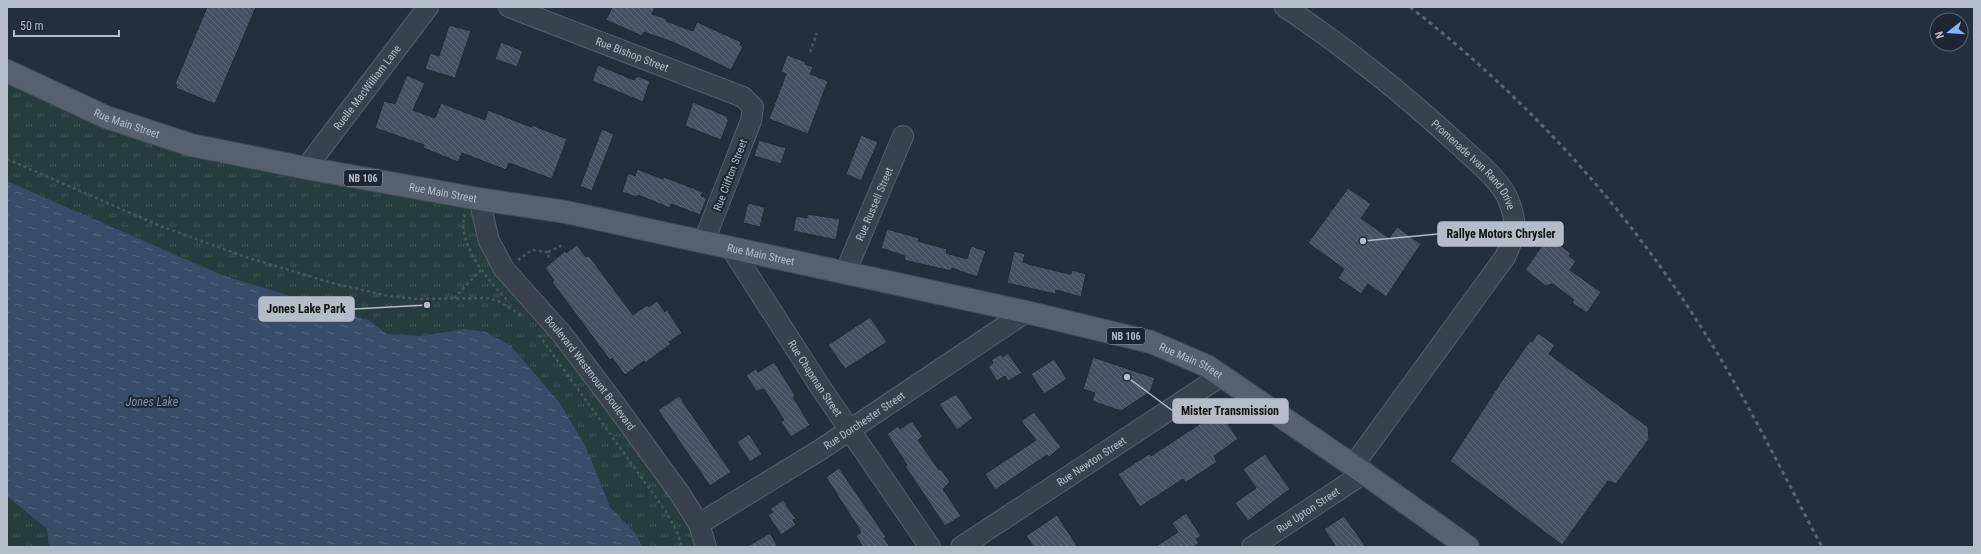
<svg xmlns="http://www.w3.org/2000/svg" width="1981" height="554" font-family="'Roboto Condensed',sans-serif">
  <defs>
    <pattern id="park-tufts" width="24" height="20" patternUnits="userSpaceOnUse"><rect width="24" height="20" fill="#263c3f"/><path d="M3 7l-1-3M5 7V3M7 7l1-3M15 17l-1-3M17 17v-4M19 17l1-3" fill="none" stroke="#435659"/></pattern>
    <pattern id="water-ripples" width="26" height="14" patternUnits="userSpaceOnUse"><rect width="26" height="14" fill="#394c67"/><path d="M2 4q2-2 4 0t4 0M15 11q2-2 4 0t4 0" fill="none" stroke="#53647b"/></pattern>
    <pattern id="building-back-hatch" width="6" height="6" patternUnits="userSpaceOnUse"><rect width="6" height="6" fill="#455162"/><path d="M-1 5l2 2M0 0l6 6M5-1l2 2" fill="none" stroke="#5d6877"/></pattern>
  </defs>
  <rect width="100%" height="100%" fill="#242f3e"/>
  <g fill="url(#park-tufts)">
    <polygon points="7,71 106,117 479,199 489,241 561,333 706,547 642,547 635,534 610,507 586,447 511,346 486,332 464,329 421,336 387,334 368,320 222,275 7,181"/>
    <polygon points="7,496 47,529 49,547 7,547"/>
  </g>
  <polygon fill="url(#water-ripples)" points="7,181 222,275 368,320 387,334 421,336 464,329 486,332 511,346 559,402 586,447 610,507 636,534 642,547 49,547 47,529 7,496"/>
  <g fill="url(#building-back-hatch)" stroke="#1f2835">
    <polygon points="207,7 256,7 215,104 176,88 177,85 175,84"/>
    <polygon points="612,7 655,7 652,14 667,19 666,21 693,31 697,22 741,42 740,45 743,47 731,70 675,43 644,32 642,36 606,20"/>
    <polygon points="449,25 471,31 455,78 425,69 430,53 439,56"/>
    <polygon points="501,42 523,51 517,67 495,59"/>
    <polygon points="787,55 806,62 805,64 813,67 810,74 828,81 808,134 769,119 786,74 781,72"/>
    <polygon points="598,65 634,80 637,76 650,81 643,102 592,81"/>
    <polygon points="407,75 425,83 413,110 435,118 441,103 485,120 488,110 531,127 532,125 567,139 552,179 509,163 506,170 462,153 458,162 423,148 424,145 375,128 384,101 395,104"/>
    <polygon points="693,102 728,117 727,119 729,119 721,140 685,126"/>
    <polygon points="602,129 614,134 592,191 580,186"/>
    <polygon points="861,135 878,142 861,181 846,174"/>
    <polygon points="759,140 786,148 781,164 754,156"/>
    <polygon points="637,169 663,179 664,177 703,192 701,196 707,198 700,215 671,204 670,208 638,195 637,197 622,192 628,173 635,176"/>
    <polygon points="1348,188 1371,204 1361,218 1389,238 1397,227 1421,244 1386,297 1368,284 1361,294 1338,278 1344,269 1308,243"/>
    <polygon points="748,203 765,207 760,227 743,223"/>
    <polygon points="807,214 840,219 836,240 793,231 796,216 807,218"/>
    <polygon points="887,229 919,238 918,241 947,249 946,253 967,259 971,246 986,251 977,277 952,268 951,271 904,260 905,256 881,248"/>
    <polygon points="1548,237 1571,253 1569,256 1576,261 1570,270 1601,292 1587,313 1572,303 1574,300 1553,284 1546,286 1525,270"/>
    <polygon points="577,245 586,257 589,256 633,315 647,305 649,307 657,301 665,312 667,310 682,333 669,342 671,344 645,363 644,361 625,375 612,358 610,360 552,282 554,280 545,268 565,251 566,253"/>
    <polygon points="1014,251 1025,254 1023,262 1028,264 1069,274 1071,274 1072,270 1086,274 1081,297 1056,290 1055,294 1007,283"/>
    <polygon points="870,317 887,342 845,369 828,345"/>
    <polygon points="1538,333 1555,345 1549,354 1648,427 1649,439 1616,484 1608,481 1562,545 1450,461 1501,382 1530,341 1532,342"/>
    <polygon points="1008,353 1022,373 1008,381 1005,376 997,381 988,367 993,363 991,360 1001,354 1003,357"/>
    <polygon points="1093,357 1155,378 1150,392 1121,411 1092,401 1095,393 1083,389"/>
    <polygon points="1054,359 1067,379 1044,394 1031,374"/>
    <polygon points="774,362 795,395 793,397 810,425 791,437 781,422 784,420 764,389 756,391 746,375 756,369 758,372"/>
    <polygon points="956,394 973,418 957,430 939,404"/>
    <polygon points="679,396 731,472 710,486 658,410"/>
    <polygon points="1219,411 1238,439 1214,456 1217,462 1185,483 1183,479 1140,507 1118,474 1149,454 1151,456"/>
    <polygon points="1034,412 1061,447 1049,457 1047,455 995,490 985,474 1036,440 1021,421"/>
    <polygon points="912,421 923,437 918,440 939,470 941,469 950,482 943,489 961,516 945,526 905,466 907,465 887,434 898,426 900,429"/>
    <polygon points="749,434 762,454 750,462 737,442"/>
    <polygon points="1265,454 1290,489 1248,521 1235,503 1256,488 1243,469"/>
    <polygon points="839,468 886,537 884,538 890,547 863,547 856,536 861,532 826,477"/>
    <polygon points="783,500 796,519 793,520 796,525 781,535 768,515 773,512 770,509"/>
    <polygon points="1186,513 1201,536 1196,539 1199,543 1193,547 1155,547 1178,532 1172,523"/>
    <polygon points="1057,515 1078,547 1034,547 1026,536"/>
    <polygon points="1344,516 1366,547 1336,547 1324,529"/>
    <polygon points="770,533 778,547 746,547"/>
  </g>
  <g fill="none" stroke-linecap="round" stroke-linejoin="round">
    <defs>
      <g id="minor">
        <path id="s1" d="M509,7L743,97L753,107L751,121L704,241"/>
        <path id="s2" d="M1285,7C1348,49 1406,96 1461,147C1475,160 1501,181 1508,199C1518,224 1516,234 1505,257L1353,466"/>
        <path id="s3" d="M306,168L428,7"/>
        <path id="s4" d="M479,199L489,241L504,269L561,333L614,403L680,494L699,524L706,547"/>
        <path id="s5" d="M731,248L821,388L930,547"/>
        <path id="s6" d="M845,273L903,136"/>
        <path id="s7" d="M699,524L820,450L1026,312"/>
        <path id="s8" d="M961,547L1221,376"/>
        <path id="s9" d="M1252,547L1364,473"/>
      </g>
      <g id="major">
        <path id="s10" d="M7,71L106,117L191,145L306,168L479,199L566,212L1026,312L1151,342L1207,366L1364,473L1468,547"/>
      </g>
    </defs>
    <use href="#minor" stroke="#565f6c" stroke-width="22"/>
    <use href="#major" stroke="#414a57" stroke-width="24"/>
    <g stroke="#44595c" stroke-width="2.5" stroke-dasharray="3 3" stroke-linecap="butt">
      <polyline points="810,52 817,33"/>
      <polyline points="7,159 160,226 249,258 332,283 389,296 417,299 487,298 498,301 521,315"/>
      <path d="M465,214C455,242 490,283 509,302"/>
      <polyline points="548,252 561,246 565,247"/>
      <polyline points="518,260 532,250 548,252 549,259"/>
      <polyline points="454,298 481,270"/>
      <polyline points="539,335 667,513 677,532 682,547"/>
    </g>
    <use href="#minor" stroke="#38414e" stroke-width="20"/>
    <use href="#major" stroke="#56606e" stroke-width="22"/>
    <path stroke="#5a6575" stroke-width="3" stroke-dasharray="4 4" stroke-linecap="butt" d="M1410,7C1528,99 1627,208 1706,335C1749,403 1784,476 1822,547"/>
  </g>
  <g text-anchor="middle" stroke-width="4" stroke-linejoin="round" paint-order="stroke">
    <g fill="#1d2633" stroke="#878f9c" stroke-width="1">
      <rect x="344" y="170" width="38" height="16" rx="3"/>
      <rect x="1107" y="328" width="38" height="16" rx="3"/>
    </g>
    <g font-size="10" font-weight="bold" fill="#b4bcc9">
      <text x="363" y="182">NB 106</text>
      <text x="1126" y="340">NB 106</text>
    </g>
    <g font-size="11" fill="#b4bcc9" stroke="#1d2633">
      <text dy="4" stroke="none"><textPath href="#s1" startOffset="132">Rue Bishop Street</textPath></text>
      <text dy="4" stroke="none"><textPath href="#s3" startOffset="101">Ruelle MacWilliam Lane</textPath></text>
      <text dy="4" stroke="none"><textPath href="#s10" startOffset="131">Rue Main Street</textPath></text>
      <text dy="4" stroke="none"><textPath href="#s2" startOffset="247">Promenade Ivan Rand Drive</textPath></text>
      <text transform="translate(730 175) rotate(-69)" y="4">Rue Clifton Street</text>
      <text dy="4" stroke="none"><textPath href="#s10" startOffset="455">Rue Main Street</textPath></text>
      <text dy="4" stroke="none"><textPath href="#s6" startOffset="75">Rue Russell Street</textPath></text>
      <text dy="4" stroke="none"><textPath href="#s10" startOffset="779">Rue Main Street</textPath></text>
      <text dy="4" stroke="none"><textPath href="#s10" startOffset="1223">Rue Main Street</textPath></text>
      <text dy="4" stroke="none"><textPath href="#s4" startOffset="210">Boulevard Westmount Boulevard</textPath></text>
      <text dy="4" stroke="none"><textPath href="#s5" startOffset="155">Rue Chapman Street</textPath></text>
      <text dy="4" stroke="none"><textPath href="#s7" startOffset="195">Rue Dorchester Street</textPath></text>
      <text dy="4" stroke="none"><textPath href="#s8" startOffset="156">Rue Newton Street</textPath></text>
      <text dy="4" stroke="none"><textPath href="#s9" startOffset="67">Rue Upton Street</textPath></text>
    </g>
    <g font-size="12" font-style="italic" fill="#7c92b1" stroke="#1d2633">
      <text x="152" y="406">Jones Lake</text>
    </g>
  </g>
  <path fill="none" stroke="#b4bcc9" stroke-width="1.5" d="M1363 241L1438 234M427 305L354 309M1127 377L1173 411"/>
  <g fill="#b4bcc9" stroke="#1d2633" stroke-width="1.5">
    <circle cx="1363" cy="241" r="4"/>
    <circle cx="427" cy="305" r="4"/>
    <circle cx="1127" cy="377" r="4"/>
  </g>
  <g fill="#b4bcc9" stroke="#b4bcc9" stroke-width="1.5">
    <rect x="1438" y="222" width="125" height="24" rx="4"/>
    <rect x="259" y="297" width="95" height="24" rx="4"/>
    <rect x="1173" y="399" width="115" height="24" rx="4"/>
  </g>
  <g font-size="12" text-anchor="middle" font-weight="bold" fill="#111">
    <text x="1501" y="238">Rallye Motors Chrysler</text>
    <text x="306" y="313">Jones Lake Park</text>
    <text x="1230" y="415">Mister Transmission</text>
  </g>
  <rect width="1981" height="554" fill="none" stroke="#b4bcc9" stroke-width="16"/>
  <g transform="translate(1949 32) rotate(253)"><circle r="19" fill="#1d2633" stroke="#59626f"/>
  <path d="M0-3L7 15L0 10L-7 15Z" fill="#8ab4f8"/>
  <text y="-6" font-size="11" font-weight="bold" text-anchor="middle" fill="#b4bcc9">N</text>
  </g>
  <path d="M14 30v6h105v-6" fill="none" stroke="#b4bcc9" stroke-width="2"/>
  <text x="20" y="30" font-size="12" fill="#b4bcc9" stroke="#1d2633" stroke-width="3" paint-order="stroke">50 m</text>
</svg>
